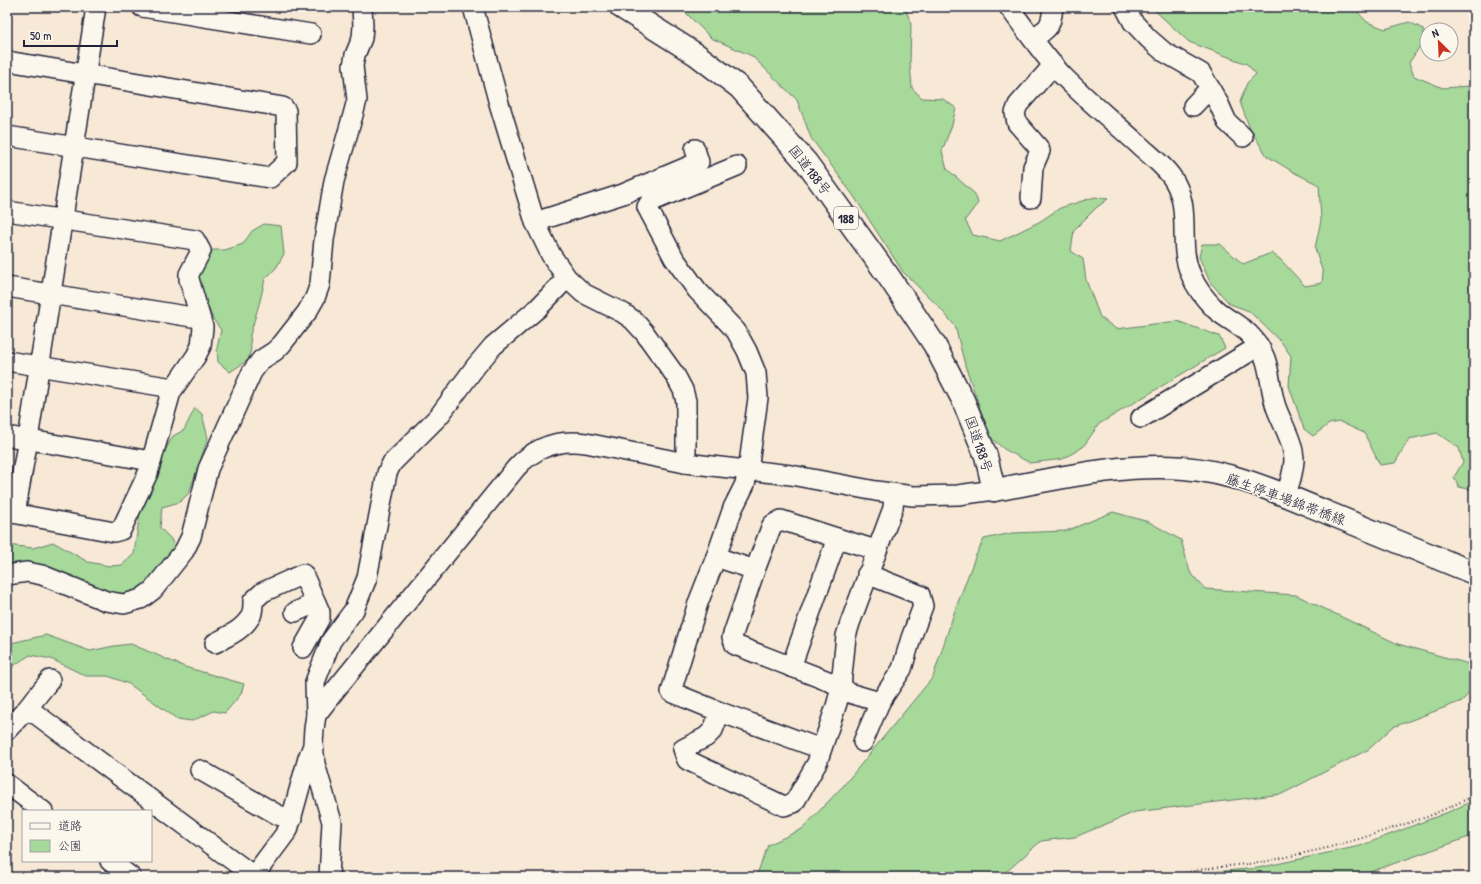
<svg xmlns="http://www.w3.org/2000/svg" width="1481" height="884" font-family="'Patrick Hand','Klee One',sans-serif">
  <rect width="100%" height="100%" fill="#f8e9d6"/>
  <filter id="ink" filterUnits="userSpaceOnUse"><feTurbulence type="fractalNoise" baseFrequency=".025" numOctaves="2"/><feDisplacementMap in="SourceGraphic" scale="8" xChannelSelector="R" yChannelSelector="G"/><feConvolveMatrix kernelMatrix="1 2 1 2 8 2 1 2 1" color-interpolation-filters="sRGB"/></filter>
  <g filter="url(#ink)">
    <g fill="#a7d99a" stroke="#647e6a">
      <polygon points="680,7 905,7 911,24 910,63 912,88 922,98 943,99 956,108 952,125 942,151 947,169 975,194 978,203 965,220 973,235 1000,241 1039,222 1060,208 1095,197 1108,199 1096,208 1074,230 1071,251 1083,259 1086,280 1100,317 1116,329 1177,321 1219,336 1225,348 1099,424 1083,447 1063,459 1030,463 1004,449 990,437 965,365 955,326 939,307 903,272 853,195 811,138 797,100 752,56 711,38"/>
      <polygon points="1151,7 1353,7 1367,22 1385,29 1409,22 1423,29 1424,40 1409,63 1414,76 1443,88 1469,86 1474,79 1474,490 1459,487 1454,477 1463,462 1459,448 1437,433 1409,439 1395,463 1380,465 1364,433 1340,422 1329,424 1313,436 1304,429 1289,386 1291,356 1282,343 1249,311 1230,304 1210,282 1199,257 1202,244 1220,244 1243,264 1271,253 1280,259 1305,286 1322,283 1323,273 1315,248 1321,220 1319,185 1295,173 1267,156 1250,129 1240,102 1247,83 1256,74 1247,64 1189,42"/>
      <polygon points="264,224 281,226 284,254 276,268 265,279 260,301 250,335 251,349 248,360 230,372 218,362 217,348 221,330 213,319 197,280 211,250 225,250 243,244 252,231"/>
      <polygon points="195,408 202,414 208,438 189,493 180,502 162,507 160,528 171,539 175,548 150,585 129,597 7,571 7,545 33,548 53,542 88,562 110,566 122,565 134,554 140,512 164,452 173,436 184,430"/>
      <polygon points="1113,512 1149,522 1181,540 1190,572 1205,589 1296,595 1398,644 1469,664 1474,670 1474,688 1462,701 1393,727 1369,749 1282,794 1135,812 1075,837 1041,841 1005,873 1006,877 756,877 768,845 802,829 844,785 933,677 954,613 975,557 984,539 1012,533 1066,531"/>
      <polygon points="46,635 90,651 114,646 131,644 185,667 244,684 241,694 225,713 214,711 192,721 177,719 129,684 108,676 86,676 51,659 30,655 13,666 7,681 7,647 11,643"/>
      <polygon points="1474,800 1474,835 1472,836 1356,877 1175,877 1181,875 1258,868 1360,846 1451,811"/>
    </g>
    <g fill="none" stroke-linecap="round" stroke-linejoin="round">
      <defs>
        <g id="minor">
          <polyline points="142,7 311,34"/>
          <polyline points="473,7 498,100 535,222 551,255 567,278 583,293 623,313 633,320 644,332 675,375 683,390 686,401 686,451 685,463"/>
          <path d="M1009,7C1026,30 1043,55 1063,76C1087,100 1114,122 1139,145C1150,155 1163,165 1171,176C1194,208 1176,242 1191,275C1196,288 1206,300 1215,309C1226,319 1239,324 1249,334C1273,358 1267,379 1276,407C1282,424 1294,442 1294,461C1293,473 1290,484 1285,496"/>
          <polyline points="1125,7 1133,22 1149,39 1164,52 1201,73 1219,104 1227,122 1243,137"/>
          <path d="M1033,38C1049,28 1051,27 1053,7"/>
          <polyline points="7,61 283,107 286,111 287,162 270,178 7,136"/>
          <polyline points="1193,106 1210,88"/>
          <polyline points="737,166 650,202 647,207 674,258 697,290 736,331 747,351 756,373 758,398 748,471 745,484 733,508 716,557 698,603 671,692 720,712 821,749"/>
          <polyline points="1031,198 1033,167 1040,151 1038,147 1017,123 1015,113 1018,105 1049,70 1055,66"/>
          <polyline points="7,211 195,240 201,251 189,274 189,279 203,327 201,346 196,356 171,392 148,473 121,530 114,532 7,512"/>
          <polyline points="535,222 623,194 699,162 695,149"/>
          <polyline points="7,287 192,317 199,315"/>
          <polyline points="7,361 167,387 172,390"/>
          <polyline points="1141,418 1259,346"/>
          <polyline points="7,436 151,461"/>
          <polyline points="15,513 28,439 96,7"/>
          <polyline points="716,557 755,570 772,525 781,520 837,538"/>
          <polyline points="755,570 732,637 735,645 841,686 849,693 880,702 902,669 911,638 923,606 920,595 867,574"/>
          <polyline points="7,575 27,572 42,575 106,601 124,604 141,599 153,590 184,551 191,537 208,469 252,372 261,360 275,351 282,344 307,312 315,298 320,284 324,240 334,181 353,115 357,100 353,66 355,55 362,38 363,26 362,7"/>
          <polyline points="295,612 316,603"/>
          <path d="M215,643C228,636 243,630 251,616C253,612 253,605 253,601L263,592L303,574L320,612V618L303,648"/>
          <polyline points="791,667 837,538 876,550"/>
          <polyline points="26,710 37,715 255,877"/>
          <polyline points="720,712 713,730 706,737 683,749 687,760 784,806 794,803 817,763 837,703 841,686 846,636 850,623 893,508 894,494"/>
          <path d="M316,715L337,688L516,468C535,447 558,439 586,443L685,463L791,475L876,491L913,496L958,495L994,490"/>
          <polyline points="7,730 26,710 50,680"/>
          <polyline points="863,742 880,702"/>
          <polyline points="200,770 278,815 292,819"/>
          <polyline points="7,784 43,811"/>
          <polyline points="110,861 131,877"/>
          <polyline points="253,877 288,830 308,758 312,748"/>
          <polyline points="329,877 332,822 315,764 313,744 314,729 316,715 315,682 331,641 354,610 367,578 387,473 392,463 439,416 476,366 493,346 538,308 567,278"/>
        </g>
        <path id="major" d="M994,490C1056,479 1120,463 1184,468C1234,472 1282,494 1328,513C1377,533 1425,553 1474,573"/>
        <polyline id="highway" points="621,7 697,55 739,87 806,162 889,277 934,344 963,400 986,456 994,490"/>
      </defs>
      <use href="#minor" stroke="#22223b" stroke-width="22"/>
      <use href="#major" stroke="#22223b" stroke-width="25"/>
      <use href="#highway" stroke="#22223b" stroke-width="25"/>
      <polyline stroke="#22223b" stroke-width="2" stroke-dasharray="1 3" stroke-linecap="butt" points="1166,877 1199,870 1236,865 1259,863 1327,848 1362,838 1427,817 1474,796"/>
      <use href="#minor" stroke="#fbf7ec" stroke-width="19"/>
      <use href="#major" stroke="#fbf7ec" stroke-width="22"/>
      <use href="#highway" stroke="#fbf7ec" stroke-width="22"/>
    </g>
  </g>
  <g text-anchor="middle" stroke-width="3" stroke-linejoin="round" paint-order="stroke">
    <rect fill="#fbf7ec" stroke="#636270" stroke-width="1" x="834" y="207" width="24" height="22" rx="3"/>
    <g font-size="13" font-weight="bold" fill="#22223b">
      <text x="846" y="223">188</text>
    </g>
    <g font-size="14" fill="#22223b" stroke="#fbf7ec">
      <text transform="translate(810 170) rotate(52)" y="5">国道188号</text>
      <text transform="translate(979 444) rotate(71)" y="5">国道188号</text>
      <text transform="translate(1286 499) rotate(20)" y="5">藤生停車場錦帯橋線</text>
    </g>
  </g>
  <rect width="1481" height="884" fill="none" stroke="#fbf7ec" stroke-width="24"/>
  <rect x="12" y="12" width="1457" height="860" fill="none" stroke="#22223b" stroke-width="1.5" filter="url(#ink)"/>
  <rect x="22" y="810" width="130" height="52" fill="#fbf7ec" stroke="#a4a2a5"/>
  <rect x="30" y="823" width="20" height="6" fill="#fbf7ec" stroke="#a4a2a5"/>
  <text x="58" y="830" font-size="12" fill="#22223b">道路</text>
  <rect x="30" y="840" width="20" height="12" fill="#a7d99a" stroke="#a4a2a5"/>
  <text x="58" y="850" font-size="12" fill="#22223b">公園</text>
  <g transform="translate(1439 42) rotate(336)"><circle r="19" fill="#fbf7ec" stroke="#a4a2a5"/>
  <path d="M0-3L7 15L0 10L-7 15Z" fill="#c8321e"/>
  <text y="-6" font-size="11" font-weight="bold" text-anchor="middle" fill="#22223b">N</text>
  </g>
  <path d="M24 40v6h93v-6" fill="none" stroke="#22223b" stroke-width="2"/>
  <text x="30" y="40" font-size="12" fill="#22223b" stroke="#fbf7ec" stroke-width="3" paint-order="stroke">50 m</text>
</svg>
